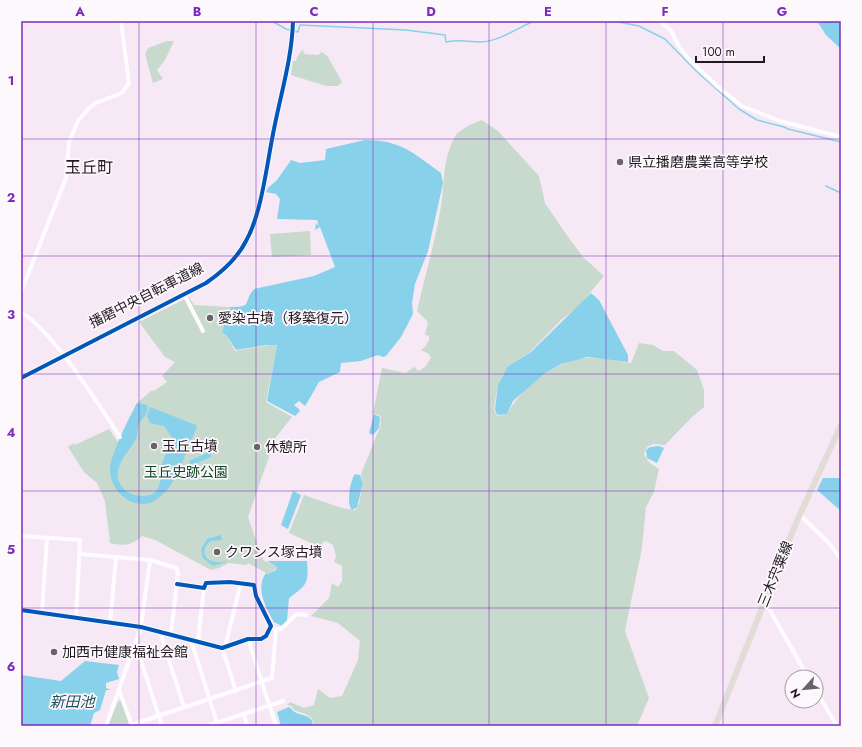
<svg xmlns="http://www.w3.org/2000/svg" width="862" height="747" font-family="Jost,'Noto Sans JP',sans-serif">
  <rect width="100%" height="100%" fill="#f6e9f5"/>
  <g fill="#c8dacd">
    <polygon points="167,41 174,41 165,60 157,70 163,79 153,83 145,54 148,48"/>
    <polygon points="303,49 304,54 318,55 322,52 328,57 342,82 338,86 326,86 291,75 293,61 296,61 297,57"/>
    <path d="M482,120L498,131L539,176L545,203L566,234L583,257L604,276L579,306L561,320L530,352L508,366L498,383L494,409L497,416L507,414C520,389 558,358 588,358C602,358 617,361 631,363L639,343L653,345L663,351H674L697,370L704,390V407L691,418L665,445L653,444L647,447L644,454L649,462L659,469L654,492L646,507L642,548L625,631L649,698L637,726H314C314,714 303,714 294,710L291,706L287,705L290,702L304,708L314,705L318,689L330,698L342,696L358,660L360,641L338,623L311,616L329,598L332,583L338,587L342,581V566L334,562L336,556L333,545L326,541L323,542L322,546L315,545L289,533L304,495L342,508L355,510L359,503L363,484L361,474L380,427L381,417L379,415L373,413L382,368L405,373L414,367L419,371L426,366L431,358L429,354L421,350C426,347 430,341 429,336L425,335L428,322L417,311C425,276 435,242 441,206C445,182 442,162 454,138C459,129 472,124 482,120Z"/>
    <polygon points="310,231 311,255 272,257 270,234"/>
    <path d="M189,297L194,305L230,307L222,332L227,336L235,351L275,344L277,346L266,402L292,417L276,437L248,517L263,560L277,567L276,569L268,574L248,563L246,565L229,563L219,568L211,570L155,540L142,536C132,546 122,546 110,543L105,501L97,483L84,472L68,447L74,443L75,445L109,429L118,442L137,403L152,390L154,391L167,382L162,376L175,362L165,357L139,322Z"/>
    <polygon points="122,700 130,726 108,726 118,701"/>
  </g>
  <g fill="#87d1ea">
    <polygon points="817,21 841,21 841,49 826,35"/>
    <path d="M365,140C401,140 413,153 441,173L443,183L428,251L415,284L412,303L413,314L401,337L386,356L383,357L378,355L361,361L341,363L340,372L319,382L307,403L305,406L299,401L294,405L299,409L300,411L295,416L267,401L277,345H266L236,350L227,336L222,332L230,307C254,307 242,303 254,289L314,276L335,267L320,227L315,230L316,223L319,226L317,220L277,219L280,199L276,194L266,192L268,188L277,180L291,160L300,163L325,160L326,149Z"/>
    <polygon points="591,293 599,300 628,355 628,362 587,357 561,364 544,374 513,401 507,414 497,415 495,409 498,384 508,366 531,352"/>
    <path d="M137,403L147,405C150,414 142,417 139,424C137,429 138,434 136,439C128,454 108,470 123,488C128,493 135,496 142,496C166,496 158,474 163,461C165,453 171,447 173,439L164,426L150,423L147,416L150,407L196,425L197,427C189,444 178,478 167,490C162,495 156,501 150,503C129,509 109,488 110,468C112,452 129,418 137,403Z"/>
    <polygon points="374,414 380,417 379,428 373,435 369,433"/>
    <polygon points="659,446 664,448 657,463 647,458 646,450 650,447"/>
    <polygon points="211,451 211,457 197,463 200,475 198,477 194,473 189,461"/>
    <path d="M355,474L360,475L363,483L357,507L352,510C346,504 350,481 355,474Z"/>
    <polygon points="823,478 841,478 841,511 817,490"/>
    <polygon points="293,491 301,495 288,529 281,525"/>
    <path d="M221,535L222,540L210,541C196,555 211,566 226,561V562L213,566L203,558L201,549L207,539Z"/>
    <path d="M267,561H307C309,583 307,585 289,598L287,620L282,626L274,622C266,608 255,588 266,573L268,574L276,570L277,567Z"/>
    <polygon points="85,661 119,665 117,672 119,679 106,683 106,688 111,690 106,690 100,710 94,713 90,726 21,726 21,675 61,681"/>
    <path d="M289,707C291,708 292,710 293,711C301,717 313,713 313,726H281L277,712Z"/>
  </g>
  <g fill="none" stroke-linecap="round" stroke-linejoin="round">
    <g stroke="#87d1ea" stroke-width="1.5">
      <path d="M272,21L286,29L298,32L300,25L406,30L445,35L446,42C461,39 467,42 481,42C499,41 518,28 534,21"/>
      <polyline points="614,21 639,26 665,39 695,70 739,109 757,120 784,127 788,129 841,142"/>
      <polyline points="826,186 841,193"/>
    </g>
    <g stroke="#fefcfe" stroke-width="4">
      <polyline points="660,21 671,31 680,48 691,61 718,87 742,106 780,121 841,137"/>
      <polyline points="21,292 66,178 69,142 78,121 89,108 96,103 122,93 129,83 121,21"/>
      <polyline points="184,294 203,331"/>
      <path d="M21,313C50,326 100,407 120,437"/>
      <polyline points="800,515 828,542 841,559"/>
      <polyline points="21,536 80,540 76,619"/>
      <polyline points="80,554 150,560 141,627 106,726"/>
      <polyline points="150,560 176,568 178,573 171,634"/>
      <polyline points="763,603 768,607 808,677"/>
      <polyline points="21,610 141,627 222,648 248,639 261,639 266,636 271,626 256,596 254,585 230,582 206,583 204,588 177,584"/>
      <polyline points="42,614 47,538"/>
      <polyline points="110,623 116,557"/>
      <polyline points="275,630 281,629 297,614 306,615"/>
      <polyline points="160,632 184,707"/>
      <polyline points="248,639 276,726"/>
      <polyline points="191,640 218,726"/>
      <polyline points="198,641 204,588"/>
      <polyline points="136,645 162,726"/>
      <polyline points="225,647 241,583"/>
      <polyline points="222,648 236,691"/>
      <polyline points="119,690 132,726"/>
      <polyline points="816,691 837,726"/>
      <polyline points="244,714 247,726"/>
      <polyline points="131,725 272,678 276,629"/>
      <polyline points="207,726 283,701"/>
    </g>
    <path stroke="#efecea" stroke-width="5.5" d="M21,378L206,283C222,272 237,259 246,241C262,213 267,162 274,129C281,93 292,58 293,21"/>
    <polyline stroke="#e1dcd6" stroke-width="6" points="715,726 796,523 841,425"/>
    <defs>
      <g id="cycleway">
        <path d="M21,378L206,283C222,272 237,259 246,241C262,213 267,162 274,129C281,93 292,58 293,21"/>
        <polyline points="21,610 141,627 222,648 248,639 261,639 266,636 271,626 256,596 254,585 230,582 206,583 204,588 177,584"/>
      </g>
    </defs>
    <use href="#cycleway" stroke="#fdf8fc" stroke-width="6"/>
    <use href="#cycleway" stroke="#0057b8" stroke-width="4"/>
  </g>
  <path fill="none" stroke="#7b2cbf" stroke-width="1" stroke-opacity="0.55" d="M139,21V726M256,21V726M373,21V726M489,21V726M606,21V726M723,21V726M21,139H841M21,256H841M21,374H841M21,491H841M21,608H841"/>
  <g fill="#6c626b" stroke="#fdf8fc" stroke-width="1.5">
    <circle cx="620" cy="162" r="4"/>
    <circle cx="210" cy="318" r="4"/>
    <circle cx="154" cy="446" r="4"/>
    <circle cx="257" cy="447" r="4"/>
    <circle cx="217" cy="552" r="4"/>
    <circle cx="54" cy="652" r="4"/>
  </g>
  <g text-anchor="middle" stroke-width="3.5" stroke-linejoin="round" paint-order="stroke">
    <g font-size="14" fill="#211921" stroke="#fdf8fc" text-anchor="start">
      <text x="628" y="167">県立播磨農業高等学校</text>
      <text x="218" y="323">愛染古墳（移築復元）</text>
      <text x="162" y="451">玉丘古墳</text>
      <text x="265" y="452">休憩所</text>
      <text x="225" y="557">クワンス塚古墳</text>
      <text x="62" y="657">加西市健康福祉会館</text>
    </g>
    <g font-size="14" fill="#211921" stroke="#fdf8fc">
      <text transform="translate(146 295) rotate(-27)" y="5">播磨中央自転車道線</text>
      <text transform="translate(775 574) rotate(-68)" y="5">三木宍粟線</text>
    </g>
    <g font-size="14" fill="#0b4724" stroke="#fdf8fc">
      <text x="186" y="477">玉丘史跡公園</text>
    </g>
    <g font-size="15" font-style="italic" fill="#21515f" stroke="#fdf8fc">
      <text x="72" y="707">新田池</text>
    </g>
    <g font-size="16" fill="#211921" stroke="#fdf8fc">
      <text x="89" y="173">玉丘町</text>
    </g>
  </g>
  <rect width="862" height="747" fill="none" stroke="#fdf8fc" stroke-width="44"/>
  <g transform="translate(804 689) rotate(243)"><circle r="19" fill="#fdf8fc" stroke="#a59fa4"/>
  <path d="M0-3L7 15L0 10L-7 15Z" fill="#6c626b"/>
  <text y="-6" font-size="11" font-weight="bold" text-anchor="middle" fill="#211921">N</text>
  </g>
  <path d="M696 56v6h68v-6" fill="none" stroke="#211921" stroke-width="2"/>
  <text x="702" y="56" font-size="12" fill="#211921" stroke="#fdf8fc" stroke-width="3" paint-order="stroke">100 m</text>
  <rect x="22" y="22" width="818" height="703" fill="none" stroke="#7b2cbf" stroke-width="1.5"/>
  <g font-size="13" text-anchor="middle" font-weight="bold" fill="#7b2cbf">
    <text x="80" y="16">A</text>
    <text x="197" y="16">B</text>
    <text x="314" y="16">C</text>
    <text x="431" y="16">D</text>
    <text x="548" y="16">E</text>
    <text x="665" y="16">F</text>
    <text x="782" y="16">G</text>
    <text x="11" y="85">1</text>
    <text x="11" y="202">2</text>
    <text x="11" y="319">3</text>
    <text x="11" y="437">4</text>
    <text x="11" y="554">5</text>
    <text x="11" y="671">6</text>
  </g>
</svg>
